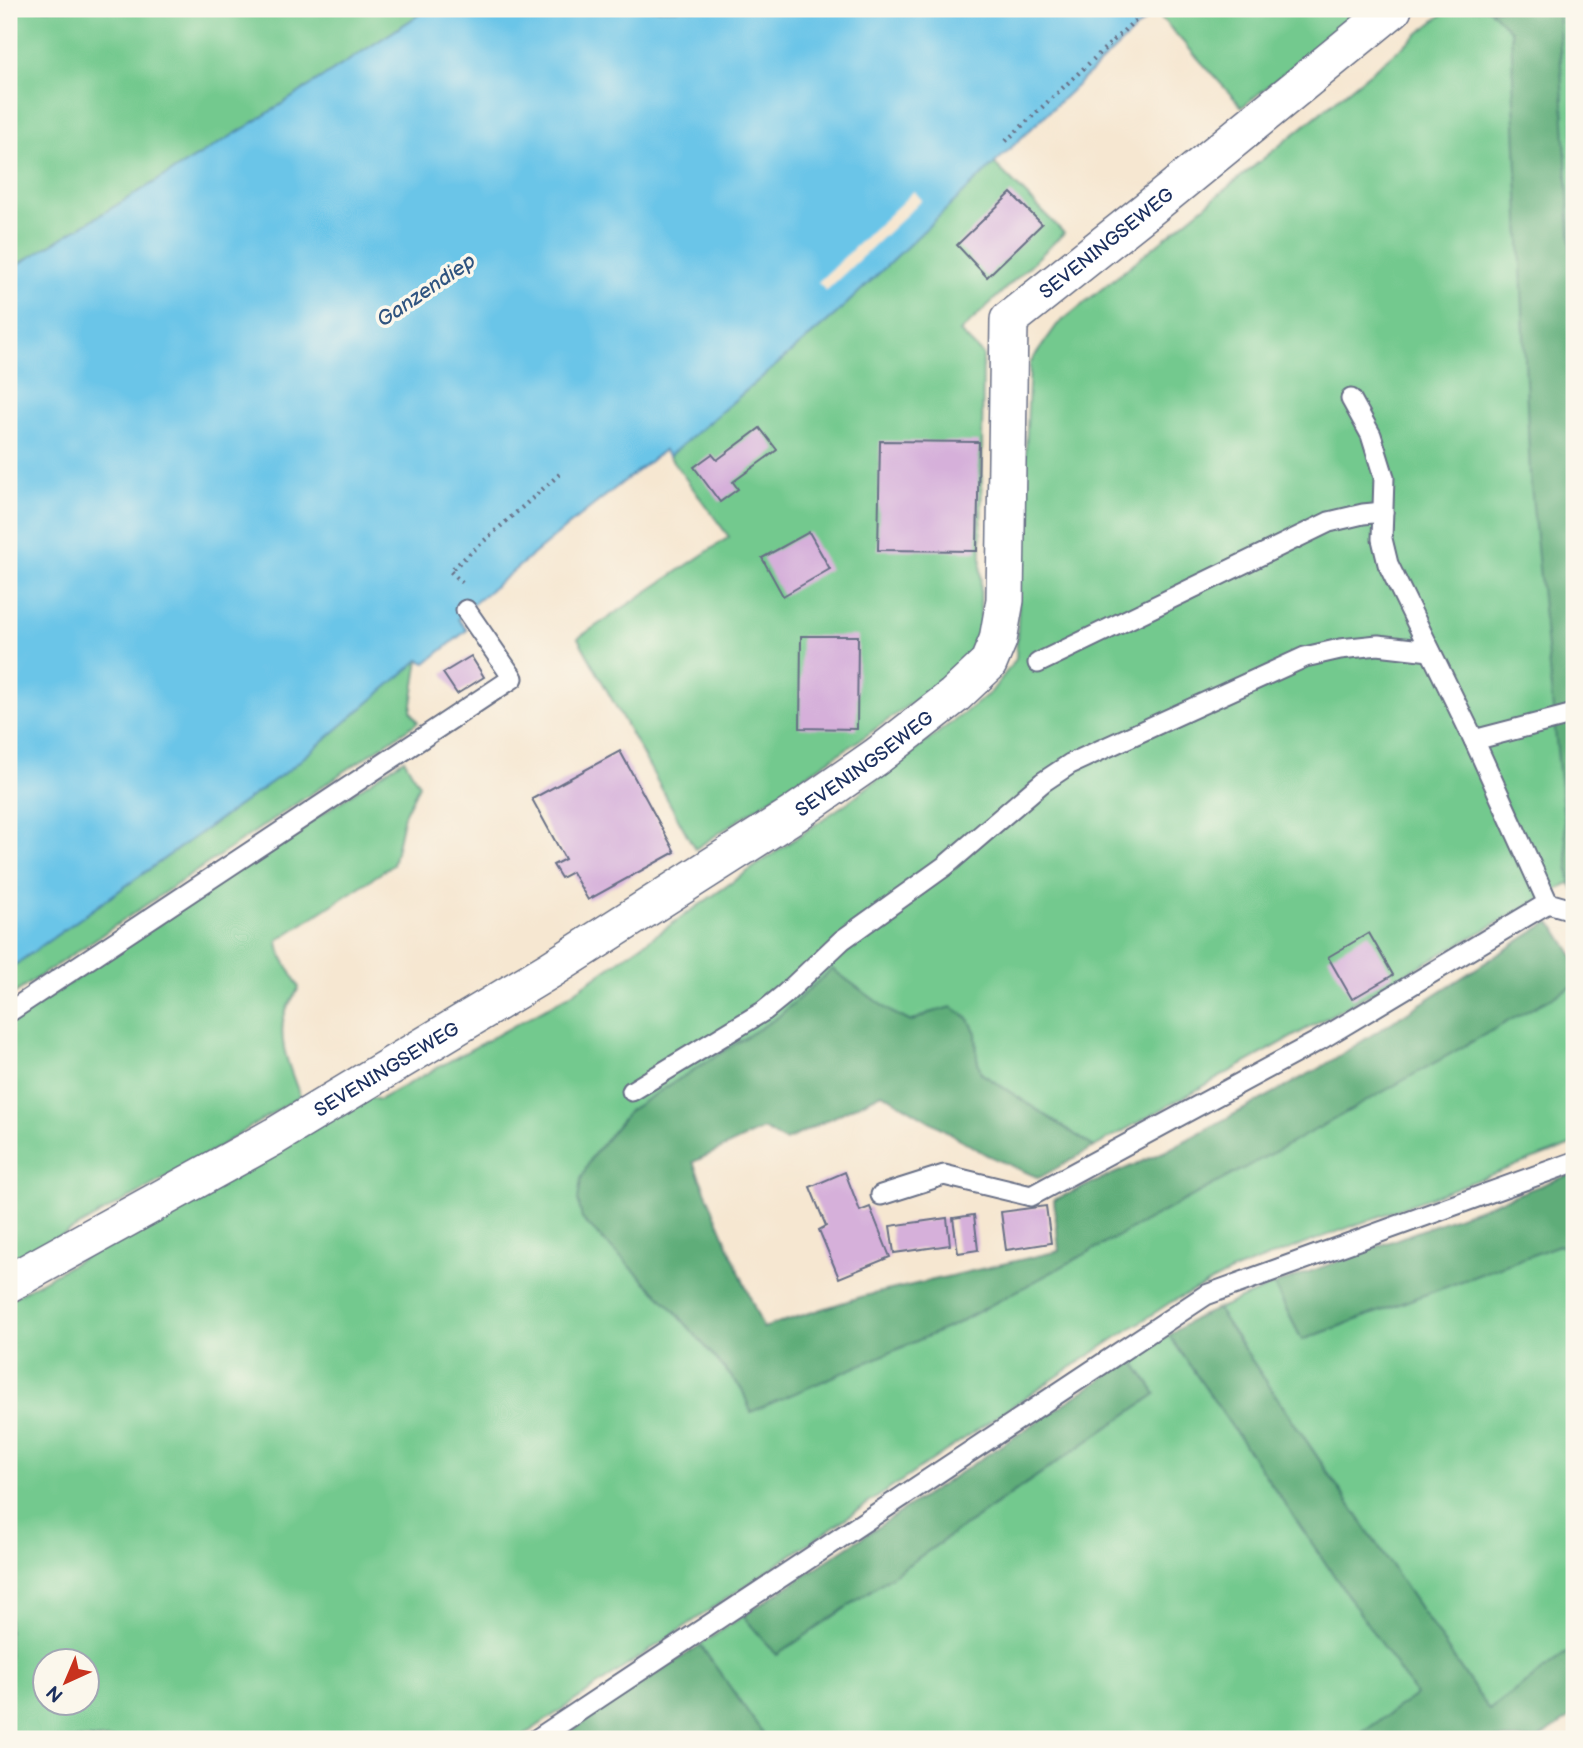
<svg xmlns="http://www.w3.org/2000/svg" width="1583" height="1748" font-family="'Balsamiq Sans',sans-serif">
  <rect width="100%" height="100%" fill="#fbf7ec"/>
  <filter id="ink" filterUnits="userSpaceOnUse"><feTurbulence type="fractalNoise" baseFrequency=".0143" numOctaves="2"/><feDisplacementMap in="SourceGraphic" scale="14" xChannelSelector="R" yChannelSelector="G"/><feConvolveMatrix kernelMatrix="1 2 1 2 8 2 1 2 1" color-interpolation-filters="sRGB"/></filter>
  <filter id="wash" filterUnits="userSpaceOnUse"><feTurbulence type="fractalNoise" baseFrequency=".00686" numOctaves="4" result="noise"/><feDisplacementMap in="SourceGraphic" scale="28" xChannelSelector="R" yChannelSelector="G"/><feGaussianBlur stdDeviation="1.57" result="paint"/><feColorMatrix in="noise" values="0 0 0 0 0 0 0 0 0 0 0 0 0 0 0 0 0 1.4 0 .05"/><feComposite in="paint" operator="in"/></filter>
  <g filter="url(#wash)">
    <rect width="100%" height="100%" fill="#f6e7d1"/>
    <g fill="#73c98e" stroke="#477c76" stroke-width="2" fill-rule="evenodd">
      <polygon points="9,9 428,9 248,126 9,270"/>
      <polygon points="1157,9 1366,9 1242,107 1155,11"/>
      <path d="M1449,9H1574V889L1569,883L1094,1147L981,1073L977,1058L976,1033L968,1019L952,1008L929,1013L911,1022L891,1012L832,969L778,1017L630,1110L591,1158L641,1276L673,1309L742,1389L751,1412L1574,986V1144L1237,1269L1171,1302L1032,1393L518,1739H9V1300L367,1096L379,1100L568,996L848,802L991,692L1016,659L1030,363L1057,325ZM46,1660H88V1702H46Z"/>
      <polygon points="994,163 1064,233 960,332 983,355 980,645 949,676 867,735 695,849 578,638 729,537 669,456 836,314"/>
      <polygon points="419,659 411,711 418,722 9,997 9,969 290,769"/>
      <path d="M404,759L419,785L404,815L393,865L278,940C278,955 293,974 299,988C294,996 288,1005 285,1013C276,1040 291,1071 300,1096L201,1158L9,1265V1024Z"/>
      <polygon points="1559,1245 1571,1252 1574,1256 1574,1647 1489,1710 1217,1309 1274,1285 1302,1340"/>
      <polygon points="1169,1335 1417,1695 1353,1739 767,1739 700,1645 743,1616 777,1655 1156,1394 1132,1359"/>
    </g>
    <g fill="#5ead79" stroke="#3c6e6c" stroke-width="2">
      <polygon points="1489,9 1558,9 1574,307 1574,889 1570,882 1530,476 1511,31"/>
      <polygon points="1549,922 1557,930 1574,957 1574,986 1525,1012 1326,1124 954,1325 751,1412 742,1389 673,1309 582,1219 578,1200 581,1179 591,1158 630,1110 778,1017 832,969 891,1012 911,1022 929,1013 952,1007 969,1019 976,1033 977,1058 981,1073 1094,1147 1039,1178 987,1155 882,1093 785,1141 763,1129 693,1162 763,1328 860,1297 1059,1251 1054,1200 1166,1151 1320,1068"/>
      <polygon points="1574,1173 1574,1256 1571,1252 1559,1245 1302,1340 1274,1285"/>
      <polygon points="1217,1309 1489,1710 1574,1647 1574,1715 1538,1739 1353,1739 1416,1695 1169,1335 1194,1319"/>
      <polygon points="1132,1359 1156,1394 777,1655 743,1616"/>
      <polygon points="700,1645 767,1739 700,1739 696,1733 686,1739 559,1739"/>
    </g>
    <polygon fill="#6bc5e8" stroke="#437aa3" stroke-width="2" points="428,9 1157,9 836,314 669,456 664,450 580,516 466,610 458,619 467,630 426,663 419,660 290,769 9,969 9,270 248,126"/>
    <polygon fill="#f6e7d1" points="914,191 922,200 826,291 818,282"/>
    <g id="blocks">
      <g fill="#d6b0da">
        <polygon points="1011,193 1042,224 987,277 957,245"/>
        <polygon points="760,428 777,450 733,482 738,489 720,502 694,467 712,454 717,460"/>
        <polygon points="880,441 979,442 977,551 878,550"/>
        <polygon points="809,532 830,569 783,596 762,558"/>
        <polygon points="801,636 858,636 857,729 800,728"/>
        <polygon points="471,656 484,677 457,694 443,673"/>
        <polygon points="620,751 675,852 588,900 572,872 561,878 553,865 565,859 532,799"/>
        <polygon points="1369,933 1393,975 1352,999 1328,957"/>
        <polygon points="845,1172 860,1211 870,1207 890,1257 839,1278 819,1230 826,1226 810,1187"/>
        <polygon points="1046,1206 1051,1243 1006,1250 1001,1212"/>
        <polygon points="974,1215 978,1250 958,1253 953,1218"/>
        <polygon points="947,1218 950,1245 894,1253 890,1226"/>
      </g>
    </g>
  </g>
  <g filter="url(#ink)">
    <use href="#blocks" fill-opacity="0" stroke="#686f86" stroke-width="2"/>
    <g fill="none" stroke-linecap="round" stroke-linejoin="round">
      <defs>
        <g id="service">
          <polyline points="1351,399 1371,435 1384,477 1382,539 1388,564 1474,740"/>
          <polyline points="1038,663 1329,522 1363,514 1383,512"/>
          <polyline points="1548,903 1569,909 1574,913"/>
          <polyline points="9,1012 513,678 466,610"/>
          <polyline points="632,1091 764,1011 785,994 842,940 945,866 1043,782 1070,764 1305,657 1340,649 1378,645 1430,651"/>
          <polyline points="881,1195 944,1175 1031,1196 1318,1041 1548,903 1474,740 1574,714"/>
          <polyline points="537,1739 1206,1295 1574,1162"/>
        </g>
        <g id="minor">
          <path id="s1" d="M9,1283L275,1136L550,970L794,814L876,757L954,696L988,664L998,640L1005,600L1009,320L1146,211L1393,9"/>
        </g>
      </defs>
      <use href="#service" stroke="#686f86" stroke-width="23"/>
      <use href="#minor" stroke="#686f86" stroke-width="40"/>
      <g stroke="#686f86" stroke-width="4.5" stroke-dasharray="2 5" stroke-linecap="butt">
        <polyline points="1006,141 1147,9"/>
        <polyline points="462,583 450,571 562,472"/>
      </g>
      <use href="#service" stroke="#fff" stroke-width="19"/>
      <use href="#minor" stroke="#fff" stroke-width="37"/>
    </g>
  </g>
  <g text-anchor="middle" stroke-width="7" stroke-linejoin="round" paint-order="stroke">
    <g font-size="19" fill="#1b2f5e" stroke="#fbf7ec">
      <text dy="7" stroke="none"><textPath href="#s1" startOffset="1631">SEVENINGSEWEG</textPath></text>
      <text dy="7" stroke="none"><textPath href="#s1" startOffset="1001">SEVENINGSEWEG</textPath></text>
      <text dy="7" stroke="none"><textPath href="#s1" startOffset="434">SEVENINGSEWEG</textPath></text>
    </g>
    <g font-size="21" font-style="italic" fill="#2f5480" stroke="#fbf7ec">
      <text transform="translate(426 290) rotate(-34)" y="7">Ganzendiep</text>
    </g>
  </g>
  <rect width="1583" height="1748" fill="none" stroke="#fbf7ec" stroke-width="35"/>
  <g transform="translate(66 1682) rotate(224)"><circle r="33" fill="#fbf7ec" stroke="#a1a7b3" stroke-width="2"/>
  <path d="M0-5L12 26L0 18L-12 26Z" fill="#c8321e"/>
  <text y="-10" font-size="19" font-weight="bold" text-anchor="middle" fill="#1b2f5e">N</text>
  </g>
</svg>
